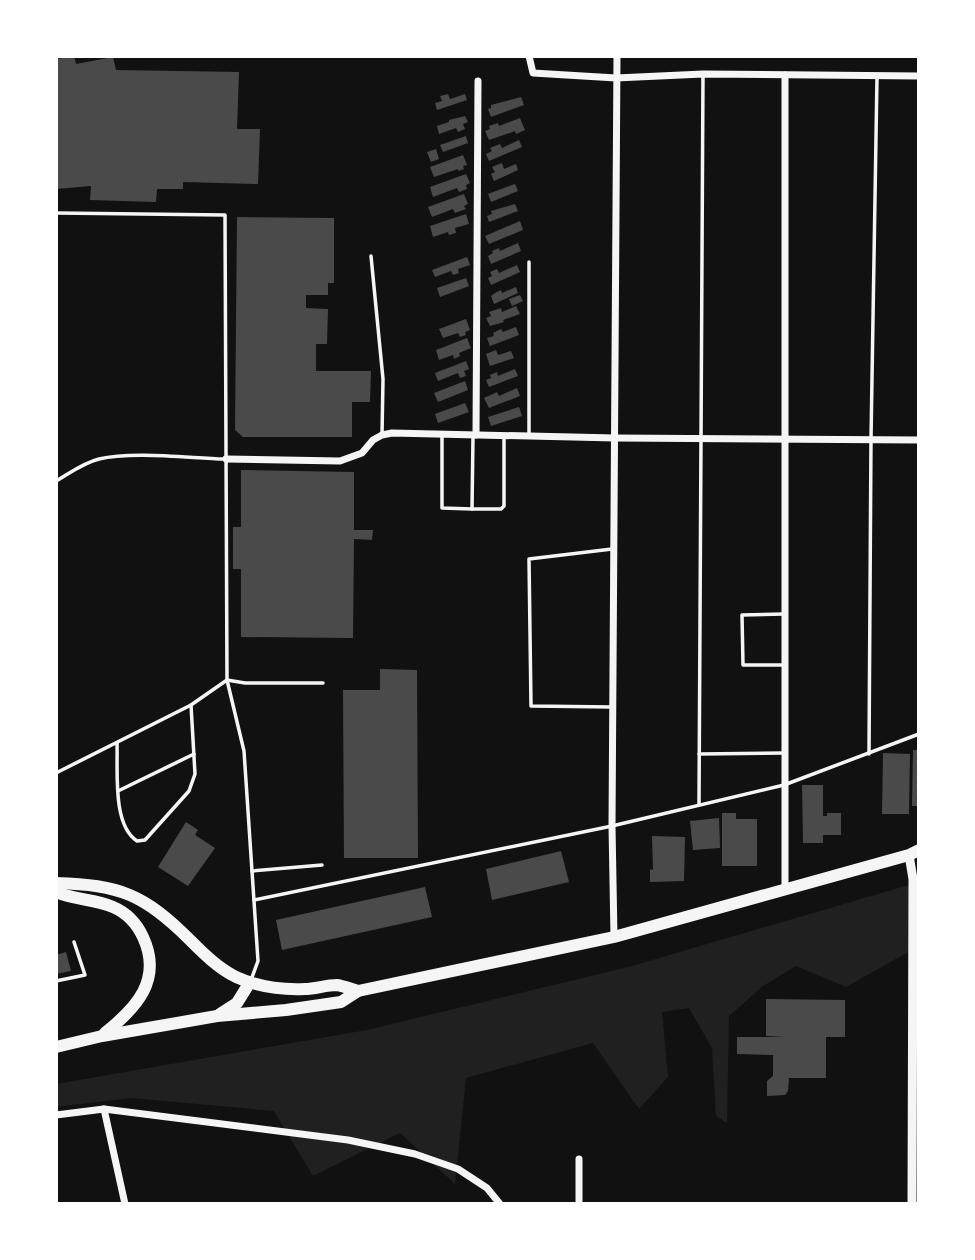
<svg xmlns="http://www.w3.org/2000/svg" width="975" height="1260" font-family="Arial,sans-serif">
  <rect width="100%" height="100%" fill="#111"/>
  <polygon fill="#202020" points="919,882 919,946 846,987 796,966 763,986 729,1016 727,1123 716,1116 712,1048 689,1008 662,1012 668,1077 639,1109 593,1043 466,1078 455,1184 400,1133 313,1176 274,1111 131,1098 56,1107 56,1084 367,1030 632,966"/>
  <g fill="#4a4a4a">
    <polygon points="74,56 76,64 113,57 116,70 239,72 237,129 260,129 258,184 183,182 183,189 157,189 156,202 90,200 91,186 56,189 56,59"/>
    <polygon points="448,94 450,99 465,94 467,100 437,110 435,103 442,101 440,96"/>
    <polygon points="521,97 524,105 491,117 488,109 491,108 491,105"/>
    <polygon points="465,116 468,122 463,124 465,129 458,132 456,128 439,134 437,126 449,122 449,120"/>
    <polygon points="520,118 525,130 516,134 515,131 489,140 485,131 490,129 489,126 498,123 499,126"/>
    <polygon points="466,136 468,143 443,152 440,145"/>
    <polygon points="519,140 522,147 489,161 486,154 492,151 490,148 500,144 502,148"/>
    <polygon points="436,149 439,159 431,162 427,152"/>
    <polygon points="463,155 467,165 463,166 464,169 458,171 458,169 434,177 430,167"/>
    <polygon points="502,163 504,169 516,164 518,170 494,181 491,174 495,172 492,167"/>
    <polygon points="466,174 470,183 466,185 467,189 459,192 457,188 433,197 430,187"/>
    <polygon points="515,184 518,191 491,202 488,194"/>
    <polygon points="464,194 468,204 464,206 466,209 455,213 453,209 432,217 428,207"/>
    <polygon points="515,204 518,211 489,222 487,216 492,214 491,211"/>
    <polygon points="466,214 469,224 455,228 456,233 449,235 448,232 433,237 430,226"/>
    <polygon points="237,217 334,218 334,283 328,283 328,295 306,295 306,308 328,309 327,344 316,344 316,371 371,371 370,402 352,402 352,437 243,437 235,430"/>
    <polygon points="520,221 523,230 489,244 485,236"/>
    <polygon points="518,243 521,251 491,264 488,256 493,253 492,251 499,248 500,251"/>
    <polygon points="467,257 470,265 458,269 459,273 453,275 451,271 435,277 432,270"/>
    <polygon points="517,265 520,272 491,285 488,278 492,276 490,272 497,269 499,273"/>
    <polygon points="466,278 469,286 440,297 437,288"/>
    <polygon points="516,287 518,293 494,304 491,296 495,293 501,290 502,293"/>
    <polygon points="520,295 523,301 512,306 509,299"/>
    <polygon points="516,306 520,314 503,320 504,322 490,326 486,318 491,316 489,312 501,308 502,312"/>
    <polygon points="466,319 470,330 465,332 466,335 460,337 458,333 443,338 439,329"/>
    <polygon points="516,327 519,335 490,346 487,338 494,336 493,333 501,329 503,332"/>
    <polygon points="467,338 471,348 459,353 460,356 454,359 453,355 439,360 436,350"/>
    <polygon points="496,350 498,355 511,351 514,358 490,366 486,354"/>
    <polygon points="466,361 469,369 464,371 466,376 460,378 458,373 438,381 435,373"/>
    <polygon points="515,369 518,376 489,387 486,380 491,378 490,375 497,372 498,376"/>
    <polygon points="465,381 468,390 438,402 434,393"/>
    <polygon points="517,388 520,396 489,408 484,398 497,392 499,396"/>
    <polygon points="465,403 469,412 438,423 435,414"/>
    <polygon points="519,407 522,416 491,426 488,417"/>
    <polygon points="241,470 354,472 354,530 373,530 372,540 354,539 353,638 241,637 241,569 233,569 233,527 241,527"/>
    <polygon points="380,669 417,670 418,858 344,858 343,690 380,690"/>
    <polygon points="913,750 919,750 919,806 912,806"/>
    <polygon points="883,753 910,754 909,814 882,814"/>
    <polygon points="802,785 823,785 823,816 827,816 827,813 841,813 841,835 823,835 823,843 803,843"/>
    <polygon points="722,813 736,813 736,819 757,819 757,866 722,866"/>
    <polygon points="719,818 720,848 693,850 690,821"/>
    <polygon points="186,822 198,830 195,835 215,848 188,886 158,867"/>
    <polygon points="652,836 685,837 684,881 650,882 650,869 653,870"/>
    <polygon points="561,851 569,882 492,900 486,869"/>
    <polygon points="425,887 432,917 282,950 276,920"/>
    <polygon points="66,952 71,971 56,974 56,955"/>
    <polygon points="766,999 845,1000 845,1037 826,1037 826,1078 789,1078 788,1091 785,1095 767,1096 767,1081 773,1076 773,1055 737,1054 737,1037 786,1037 766,1036"/>
  </g>
  <g fill="none" stroke-linecap="round" stroke-linejoin="round">
    <g stroke="#f5f5f5" stroke-width="3.5">
      <polyline points="56,213 225,215 227,680 244,751 258,961 251,980"/>
      <polyline points="371,256 383,379 382,435"/>
      <polyline points="442,435 442,508 472,509"/>
      <polyline points="529,435 529,262"/>
      <polyline points="473,437 472,509 501,509 504,506 504,437"/>
      <path d="M56,481C70,473 83,463 99,459C132,451 189,458 224,459"/>
      <polyline points="612,549 529,559 531,706 612,707"/>
      <polyline points="784,665 743,665 742,615 784,614"/>
      <path d="M117,743C118,770 112,825 137,841L145,840L189,791L195,774L191,705"/>
      <polyline points="699,754 784,753"/>
      <polyline points="869,754 871,439 877,77"/>
      <polyline points="56,773 191,705 227,680 245,683 323,683"/>
      <polyline points="118,791 194,754"/>
      <polyline points="699,804 703,74"/>
      <polyline points="252,871 322,865"/>
      <polyline points="254,900 612,826 784,785 919,734"/>
      <polyline points="56,981 85,975 74,942"/>
    </g>
    <g stroke="#f5f5f5" stroke-width="7">
      <polyline points="529,56 533,73 616,78 703,74 919,76"/>
      <polyline points="476,435 478,81"/>
      <polyline points="226,459 340,461 362,453 373,440 382,435 392,433 615,438 919,440"/>
      <polyline points="785,889 785,75"/>
      <polyline points="614,937 612,826 617,56"/>
      <polyline points="104,1109 125,1204"/>
      <polyline points="56,1115 104,1109 348,1140 415,1154 458,1169 487,1188 500,1204"/>
      <polyline points="579,1204 579,1159"/>
    </g>
    <polyline stroke="#f5f5f5" stroke-width="9" points="909,855 913,879 912,1204"/>
    <g stroke="#f5f5f5" stroke-width="12">
      <path d="M56,883C120,885 144,894 190,940C204,954 218,968 236,977C258,987 281,990 305,989C315,989 326,985 337,985C344,986 351,989 358,991"/>
      <path d="M56,892C74,900 95,899 113,907C127,913 137,924 143,937C163,980 136,1008 105,1033"/>
      <polyline points="220,1014 237,1003 250,982"/>
      <polyline points="56,1047 102,1036 217,1016 286,1010 341,1002 358,991 614,937 909,855 919,850"/>
    </g>
  </g>
  <rect width="975" height="1260" fill="none" stroke="#ffffff" stroke-width="116"/>
</svg>
